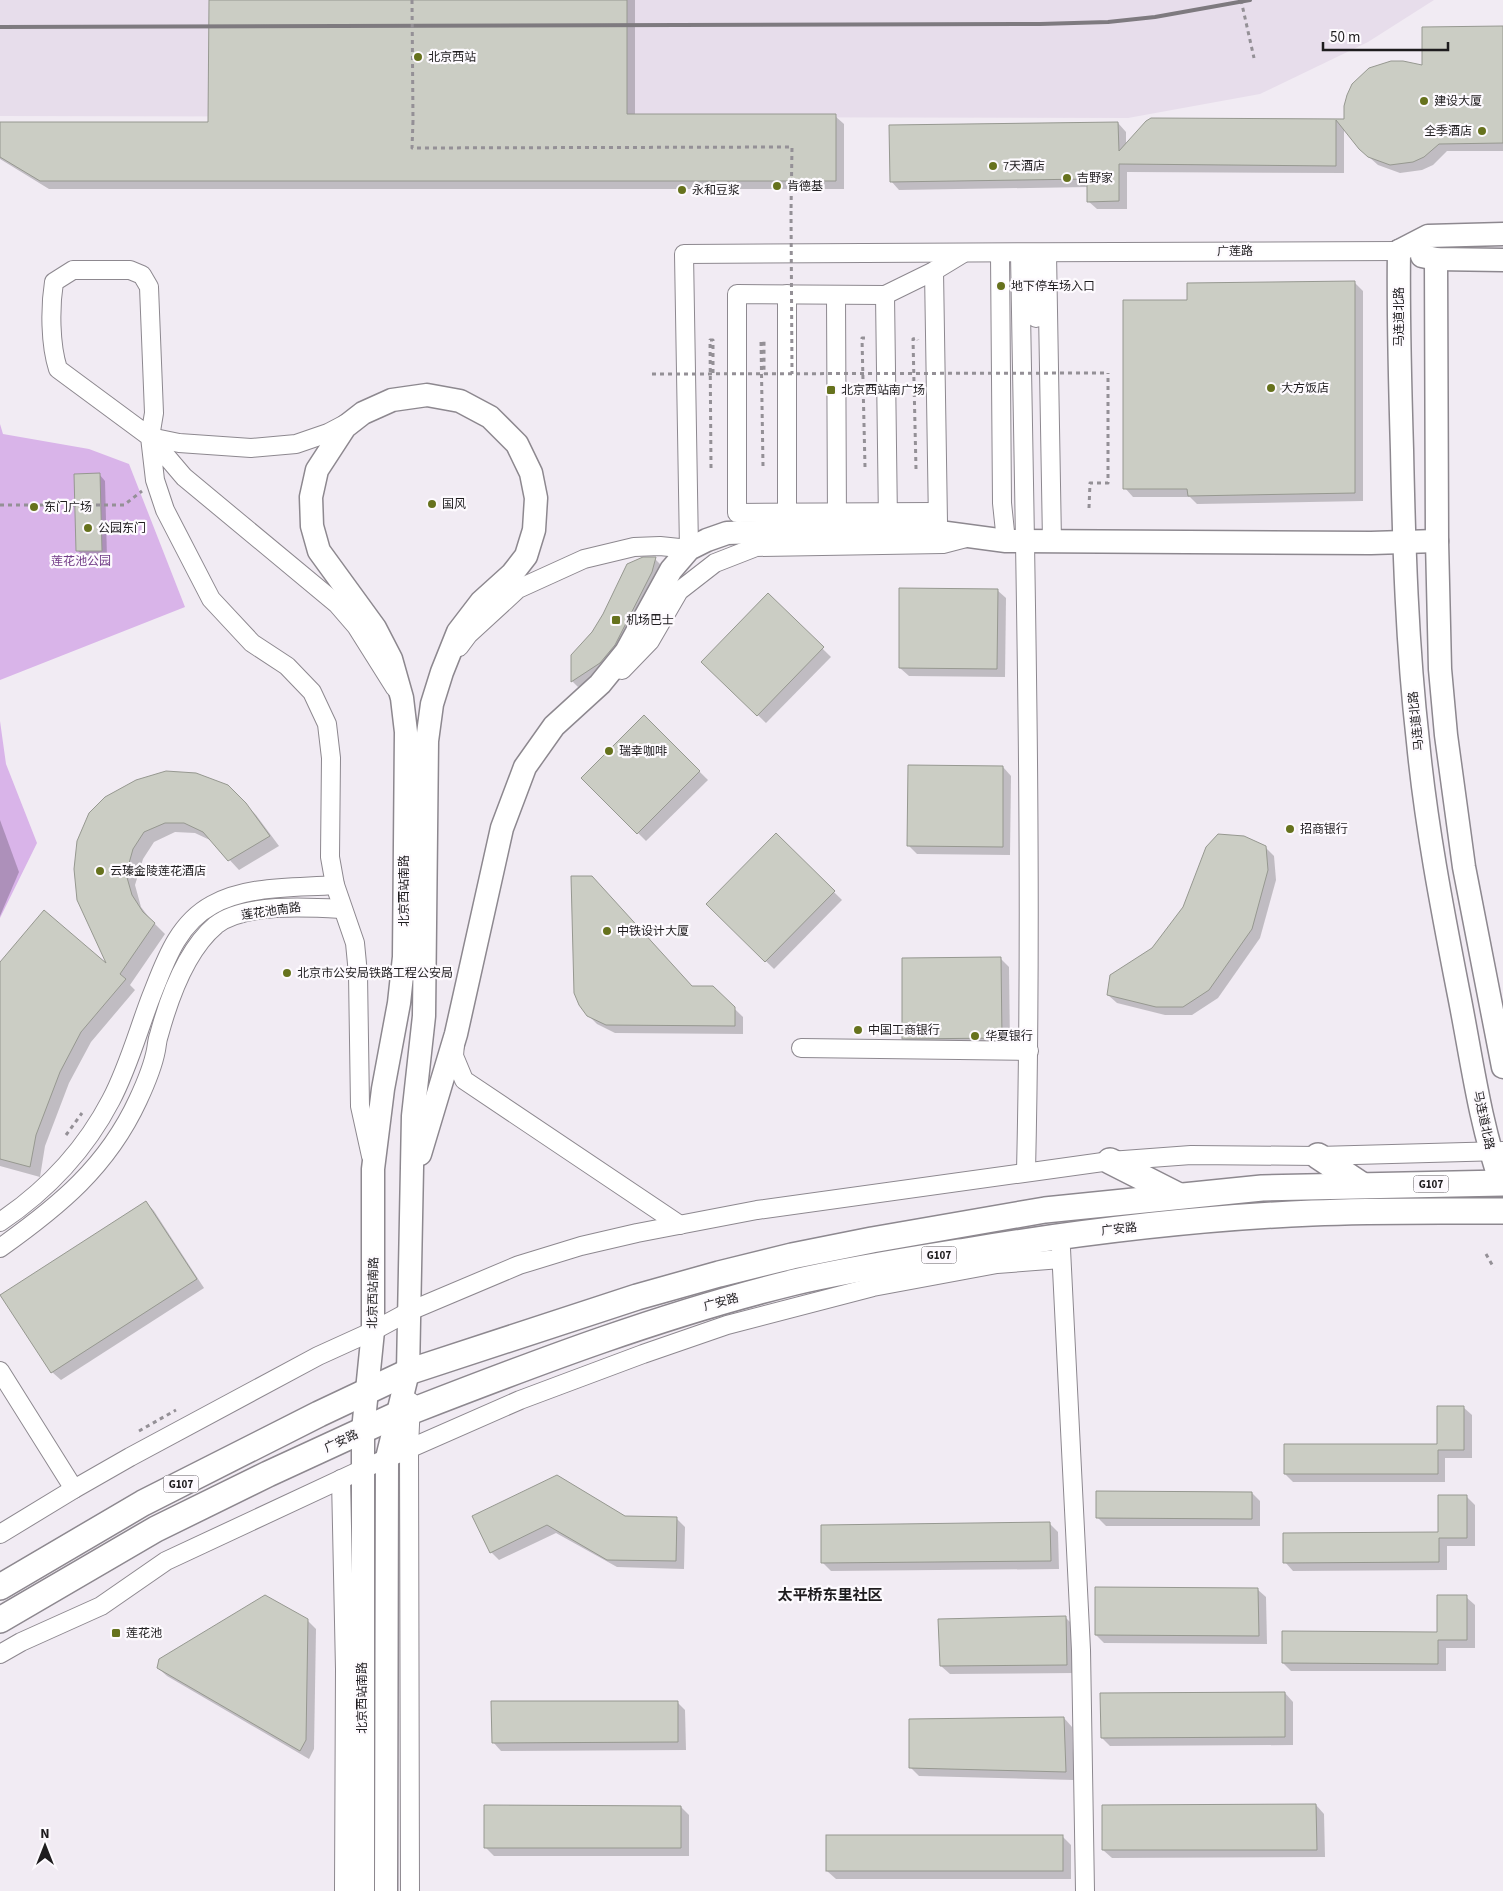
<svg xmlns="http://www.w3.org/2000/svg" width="1503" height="1891" font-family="'Source Sans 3','Noto Sans SC',sans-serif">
  <rect width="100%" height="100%" fill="#f1ebf3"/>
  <polygon fill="#e7ddeb" points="0,0 1434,0 1368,42 1260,94 1128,118 0,116"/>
  <g fill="#d9b4e9">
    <polygon points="0,424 3,434 89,449 129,464 185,607 0,680"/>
    <polygon points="0,721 6,764 37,843 0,918"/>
  </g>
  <g fill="#0003">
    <polygon points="210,0 635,0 635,116 835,116 844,124 844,189 49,189 0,159 0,123 210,124"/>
    <polygon points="1503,28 1503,151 1447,151 1433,165 1422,170 1400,173 1378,165 1360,149 1344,128 1344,173 1127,172 1127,209 1097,209 1088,201 1088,187 899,190 891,181 1118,123 1126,132 1126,144 1151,120 1346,121 1423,67"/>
    <polygon points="1354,282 1363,291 1363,501 1197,504 1190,497 1133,497 1125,488 1188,301"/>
    <polygon points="99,474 105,481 107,557 84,556 77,550"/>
    <polygon points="655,559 661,565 606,669 578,687 572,681 572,655"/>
    <polygon points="997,590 1006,598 1005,677 909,676 900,668"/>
    <polygon points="768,595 831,657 766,723 703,662"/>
    <polygon points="644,717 708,780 646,841 583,778"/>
    <polygon points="1003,767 1011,776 1010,855 917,854 909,846"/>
    <polygon points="227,786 256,815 279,846 239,870 212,841 195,833 175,832 154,842 143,859 135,885 141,907 151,920 165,934 130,985 135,990 91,1042 69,1083 45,1146 40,1177 0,1166 0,964 110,967 75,869"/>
    <polygon points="0,820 19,872 0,916"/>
    <polygon points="776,835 842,900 774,969 707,904"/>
    <polygon points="1265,847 1274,856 1276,880 1260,938 1218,998 1192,1015 1165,1015 1117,1003 1108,995 1152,949"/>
    <polygon points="1001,959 1009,967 1010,1046 912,1047 904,1038"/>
    <polygon points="692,987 712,987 743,1017 743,1034 615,1033 597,1024 588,1015"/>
    <polygon points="146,1202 154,1211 204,1288 61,1380 52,1372"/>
    <polygon points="1463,1407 1472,1415 1472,1458 1445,1458 1445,1482 1293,1482 1285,1474 1438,1445"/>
    <polygon points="1252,1493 1260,1501 1260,1526 1106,1526 1097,1517"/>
    <polygon points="1466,1496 1475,1505 1475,1546 1447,1546 1447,1570 1293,1571 1285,1562 1439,1534"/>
    <polygon points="474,1517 677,1519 685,1527 684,1569 617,1567 556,1533 499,1560 491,1552"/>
    <polygon points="1050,1524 1058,1532 1059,1569 831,1571 823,1563"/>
    <polygon points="1257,1589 1266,1597 1267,1644 1104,1643 1096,1635"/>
    <polygon points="1466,1597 1475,1605 1475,1648 1446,1648 1446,1671 1291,1671 1283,1663 1438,1633"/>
    <polygon points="1066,1618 1074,1626 1075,1673 950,1674 941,1666"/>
    <polygon points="307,1620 316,1629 314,1749 309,1759 167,1676 158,1668"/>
    <polygon points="1285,1693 1293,1702 1293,1745 1110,1746 1102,1738"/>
    <polygon points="677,1702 685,1710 686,1750 501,1751 493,1742"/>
    <polygon points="1064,1718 1072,1727 1074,1780 919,1776 910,1767"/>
    <polygon points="1316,1805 1324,1814 1325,1857 1112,1858 1103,1850"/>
    <polygon points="681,1807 689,1815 689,1856 494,1856 485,1847"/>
    <polygon points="1062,1836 1071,1845 1071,1879 836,1879 827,1871"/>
  </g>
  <g fill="#cbcdc4" stroke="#969890">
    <polygon points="209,0 627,0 627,114 836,114 836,181 40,181 0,157 0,122 208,122"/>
    <polygon points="1503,26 1503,143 1439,144 1424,157 1413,162 1390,165 1368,157 1359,149 1336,120 1336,166 1119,164 1119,201 1087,202 1087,179 890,182 889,125 1118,122 1119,151 1146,121 1151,118 1344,119 1344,106 1347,95 1352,84 1369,68 1391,61 1403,61 1422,65 1422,27"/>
    <polygon points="1355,281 1355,493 1188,496 1187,489 1123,489 1123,300 1187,300 1187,283"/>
    <polygon points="100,473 102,551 76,551 74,474"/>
    <polygon points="643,557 656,557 652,572 615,645 600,663 571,682 571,655 592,632 603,614 627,564"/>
    <polygon points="899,588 998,589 997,669 899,668"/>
    <polygon points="768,593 824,647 757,716 701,662"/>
    <polygon points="644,715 700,771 637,834 581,778"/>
    <polygon points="908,765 1003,766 1003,847 907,846"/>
    <polygon points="166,771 196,773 228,785 246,803 270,836 228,861 203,832 184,823 165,823 144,832 133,849 126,874 132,895 143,912 155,923 120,974 126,979 81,1032 60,1072 36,1135 30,1167 0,1159 0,962 44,910 106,963 77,900 74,869 77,841 89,813 105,797 136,780"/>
    <polygon points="776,833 835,891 765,962 706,904"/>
    <polygon points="1218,834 1244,836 1266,846 1268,870 1252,929 1209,990 1183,1007 1156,1007 1107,995 1110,975 1152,948 1183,907 1206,847"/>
    <polygon points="571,876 592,876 692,986 713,986 735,1007 735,1026 606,1025 587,1016 579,1005 574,993"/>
    <polygon points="1001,957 1002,1038 902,1039 902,958"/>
    <polygon points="146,1201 197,1279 51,1373 0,1295"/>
    <polygon points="1437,1406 1464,1406 1464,1450 1438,1450 1438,1474 1284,1474 1284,1444 1437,1444"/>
    <polygon points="557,1475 625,1516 677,1517 676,1561 607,1560 547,1525 490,1553 472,1516"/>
    <polygon points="1096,1491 1252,1492 1252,1519 1096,1518"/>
    <polygon points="1438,1495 1467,1495 1467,1538 1439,1538 1439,1562 1283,1563 1283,1533 1438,1532"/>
    <polygon points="1050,1522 1051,1561 821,1563 821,1525"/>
    <polygon points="1095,1587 1258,1588 1259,1636 1095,1635"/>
    <polygon points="265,1595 308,1619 306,1740 300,1751 157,1668 159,1659"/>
    <polygon points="1437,1595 1467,1595 1467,1640 1438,1640 1438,1664 1282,1663 1282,1631 1437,1632"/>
    <polygon points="1066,1616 1067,1665 940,1666 938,1619"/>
    <polygon points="1285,1692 1285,1737 1101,1738 1100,1693"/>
    <polygon points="491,1701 678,1701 678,1742 492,1743"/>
    <polygon points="1064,1717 1066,1772 909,1768 909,1719"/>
    <polygon points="1316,1804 1317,1850 1102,1850 1102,1805"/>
    <polygon points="484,1805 681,1806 681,1848 484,1848"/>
    <rect x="826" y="1835" width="237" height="36"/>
  </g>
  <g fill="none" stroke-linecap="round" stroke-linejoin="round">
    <defs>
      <g id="minor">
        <path d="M1020,253C1025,559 1033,866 1026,1172"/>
        <polyline points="1034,253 1036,318"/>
        <polyline points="1047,253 1052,542"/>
        <polyline points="1000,254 1002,503 1006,541"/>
        <polyline points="934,271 938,523"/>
        <polyline points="787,294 787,513"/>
        <polyline points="836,295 837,524"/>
        <polyline points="885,295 888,522"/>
        <polyline points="150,437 179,443 251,448 296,444 328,433 347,423"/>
        <polyline points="937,512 737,513 737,294 885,295 934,271 962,254"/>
        <path d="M459,647L468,635L518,589L584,559L634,547L660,546L689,549L684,254C922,254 1161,250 1399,251"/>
        <polyline points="622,670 650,641 679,591 715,563 756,547 943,544 966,538"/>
        <polyline points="455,1043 454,1056 464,1080 680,1225"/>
        <polyline points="801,1048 1029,1051"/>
        <path d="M371,1156L360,1106L358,974L355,943L335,885L330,857L331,758L327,724L312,692L287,666L252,643L211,599L165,510L155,480L150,437L154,413L149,287L142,275L130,270H73L54,282C50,307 50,344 58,369L150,437L184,477L337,604L356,626L395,688"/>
        <path d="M0,1222C46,1191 85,1150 111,1100C128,1068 138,1031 151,997C165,962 177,924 212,905C248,885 295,888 335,885"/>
        <path d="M0,1248C59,1206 107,1167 138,1100C145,1085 153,1066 156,1050C157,1045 157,1040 159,1035C169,998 186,950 216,925C244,903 308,907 342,909"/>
        <polyline points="1061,1249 1081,1650 1085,1891"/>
        <polyline points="0,1371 74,1489"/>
        <polyline points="341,1479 345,1669 344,1891"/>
        <polyline points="0,1534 74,1489 130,1457 318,1356 373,1331 410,1311 519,1265 581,1246 637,1233 757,1210 1110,1161 1191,1155 1318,1156 1503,1151"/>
        <polyline points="0,1654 21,1642 101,1606 166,1561 363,1469 520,1400 643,1354 727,1325 873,1287 997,1264 1061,1259"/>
        <polyline points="410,1891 409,1447 411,1402"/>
      </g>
      <g id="major">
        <path d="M1399,251C1398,318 1400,384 1402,450C1404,548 1407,645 1418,742C1426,825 1442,908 1458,990C1471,1054 1479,1121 1501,1183"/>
        <polyline points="1399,251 1428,236 1503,234"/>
        <polyline points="1422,256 1436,259 1503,260"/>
        <polyline points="1436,259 1437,541 1440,669 1446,735 1464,867 1503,1067"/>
        <polyline points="420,1154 456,1034 502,828 525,767 554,726 600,684 626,652 671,570 689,549 707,540 727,533 758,532 939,532 1006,541 1371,543 1437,541"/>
        <polyline points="363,1891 363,1430 373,1331 373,1169 383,1089 399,1003 404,957 406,732 402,698 391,659 375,628 319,551 312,526 311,497 317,470 345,427 363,413 392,400 427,395 460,401 490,417 517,444 531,473 536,498 534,530 526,556 512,574 481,602 458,632 442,672 432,704 427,741 424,1016 413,1116 408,1372 387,1458 386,1891"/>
      </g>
      <g id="highway">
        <polyline points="1318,1156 1360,1184"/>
        <polyline points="1110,1161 1177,1195"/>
        <polyline points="0,1587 143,1503 319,1414 408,1372 637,1297 719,1274 792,1256 872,1240 1045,1210 1262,1188 1503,1183"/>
        <path d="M0,1620L156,1529L268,1474L396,1415L412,1411C538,1362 664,1314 795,1282C851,1269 909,1260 966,1251C1080,1232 1196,1218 1312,1213C1376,1210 1439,1211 1503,1211"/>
      </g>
    </defs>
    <use href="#minor" stroke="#8d888f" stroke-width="20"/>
    <use href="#major" stroke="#8d888f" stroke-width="25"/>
    <use href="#highway" stroke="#8d888f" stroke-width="28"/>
    <g stroke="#949096" stroke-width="3" stroke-dasharray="4 4" stroke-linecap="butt">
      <polyline points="1241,0 1254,58"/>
      <polyline points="413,121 412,148 792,147 791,211"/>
      <polyline points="763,466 761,342 764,341 764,374"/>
      <polyline points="865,467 862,338 867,338 867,340"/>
      <polyline points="711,468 710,340 713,340 713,374"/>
      <polyline points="916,469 913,339 917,338 918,340"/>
      <polyline points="0,505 124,505 142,491"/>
      <polyline points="1089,508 1090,483 1108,483 1108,373"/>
      <polyline points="66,1135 82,1113"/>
      <polyline points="1486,1254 1494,1268"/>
      <polyline points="139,1431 176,1410"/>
    </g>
    <use href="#minor" stroke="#fff" stroke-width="18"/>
    <use href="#major" stroke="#fff" stroke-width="22"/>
    <use href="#highway" stroke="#fff" stroke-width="25"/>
    <polyline stroke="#7e7a7f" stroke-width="4" points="0,27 1040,24 1108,22 1155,17 1250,0"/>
    <g stroke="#949096" stroke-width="3" stroke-dasharray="4 4" stroke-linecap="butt">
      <polyline points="412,0 413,121"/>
      <polyline points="791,211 792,374"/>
      <polyline points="652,374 1108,373"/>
    </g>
  </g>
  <g fill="#66721d" stroke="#fdfafe" stroke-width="2">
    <circle cx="418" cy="57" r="5"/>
    <circle cx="1424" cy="101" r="5"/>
    <circle cx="1482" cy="131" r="5"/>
    <circle cx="993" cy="166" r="5"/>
    <circle cx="1067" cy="178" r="5"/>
    <circle cx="777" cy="186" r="5"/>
    <circle cx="682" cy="190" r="5"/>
    <circle cx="1001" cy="286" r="5"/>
    <circle cx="1271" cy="388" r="5"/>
    <rect x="826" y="385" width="10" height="10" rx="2.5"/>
    <circle cx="432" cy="504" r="5"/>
    <circle cx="34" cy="507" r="5"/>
    <circle cx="88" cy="528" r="5"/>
    <rect x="611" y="615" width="10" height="10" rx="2.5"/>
    <circle cx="609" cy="751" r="5"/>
    <circle cx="1290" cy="829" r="5"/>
    <circle cx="100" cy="871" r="5"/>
    <circle cx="607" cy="931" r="5"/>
    <circle cx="287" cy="973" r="5"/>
    <circle cx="858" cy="1030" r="5"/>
    <circle cx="975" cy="1036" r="5"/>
    <rect x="111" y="1628" width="10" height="10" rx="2.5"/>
  </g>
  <g text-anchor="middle" stroke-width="4.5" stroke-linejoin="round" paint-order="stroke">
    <g fill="#fdfafe" stroke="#615f61" stroke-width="1">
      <rect x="1413.5" y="1175.5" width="35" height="17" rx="4"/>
      <rect x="921.5" y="1246.5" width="35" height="17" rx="4"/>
      <rect x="163.5" y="1475.5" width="35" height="17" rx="4"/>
    </g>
    <g font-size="11" font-weight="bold" fill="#1e1c1e">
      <text x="1431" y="1188">G107</text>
      <text x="939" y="1259">G107</text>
      <text x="181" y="1488">G107</text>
    </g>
    <g font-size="12" fill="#1e1c1e" stroke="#fdfafe" text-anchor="start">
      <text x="428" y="61">北京西站</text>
      <text x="1434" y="105">建设大厦</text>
      <text x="1472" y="135" text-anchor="end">全季酒店</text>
      <text x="1003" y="170">7天酒店</text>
      <text x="1077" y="182">吉野家</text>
      <text x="787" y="190">肯德基</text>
      <text x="692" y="194">永和豆浆</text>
      <text x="1011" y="290">地下停车场入口</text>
      <text x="1281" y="392">大方饭店</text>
      <text x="841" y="394">北京西站南广场</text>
      <text x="442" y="508">国风</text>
      <text x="44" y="511">东门广场</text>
      <text x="98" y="532">公园东门</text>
      <text x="626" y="624">机场巴士</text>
      <text x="619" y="755">瑞幸咖啡</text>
      <text x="1300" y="833">招商银行</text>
      <text x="110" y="875">云瑧金陵莲花酒店</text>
      <text x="617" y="935">中铁设计大厦</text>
      <text x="297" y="977">北京市公安局铁路工程公安局</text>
      <text x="868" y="1034">中国工商银行</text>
      <text x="985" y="1040">华夏银行</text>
      <text x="126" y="1637">莲花池</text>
    </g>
    <g font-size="12" fill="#1e1c1e" stroke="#fdfafe">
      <text x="1235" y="255">广莲路</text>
      <text transform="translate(1399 317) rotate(-90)" y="4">马连道北路</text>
      <text transform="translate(1416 721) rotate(-96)" y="4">马连道北路</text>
      <text transform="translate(404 891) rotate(-90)" y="4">北京西站南路</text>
      <text transform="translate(271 911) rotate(-8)" y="4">莲花池南路</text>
      <text transform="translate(1484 1120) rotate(78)" y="4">马连道北路</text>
      <text transform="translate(1119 1229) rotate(-6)" y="4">广安路</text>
      <text transform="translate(373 1293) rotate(-89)" y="4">北京西站南路</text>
      <text transform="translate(721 1302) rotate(-15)" y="4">广安路</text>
      <text transform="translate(341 1441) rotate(-25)" y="4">广安路</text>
      <text transform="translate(362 1698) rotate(-90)" y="4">北京西站南路</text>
    </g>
    <g font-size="12" fill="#723c87" stroke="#fdfafe">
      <text x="81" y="565">莲花池公园</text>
    </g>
    <g font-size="15" font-weight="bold" fill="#1e1c1e" stroke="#fdfafe">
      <text x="830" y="1600">太平桥东里社区</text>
    </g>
  </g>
  <g transform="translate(45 1846)" stroke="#fdfafe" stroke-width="4" paint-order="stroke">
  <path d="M0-4L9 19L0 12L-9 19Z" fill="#1e1c1e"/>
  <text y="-8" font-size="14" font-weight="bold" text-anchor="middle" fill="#1e1c1e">N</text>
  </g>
  <path d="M1323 42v8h125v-8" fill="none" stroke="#1e1c1e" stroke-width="2.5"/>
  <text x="1330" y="42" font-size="15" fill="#1e1c1e" stroke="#fdfafe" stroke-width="4" paint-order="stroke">50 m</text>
</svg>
